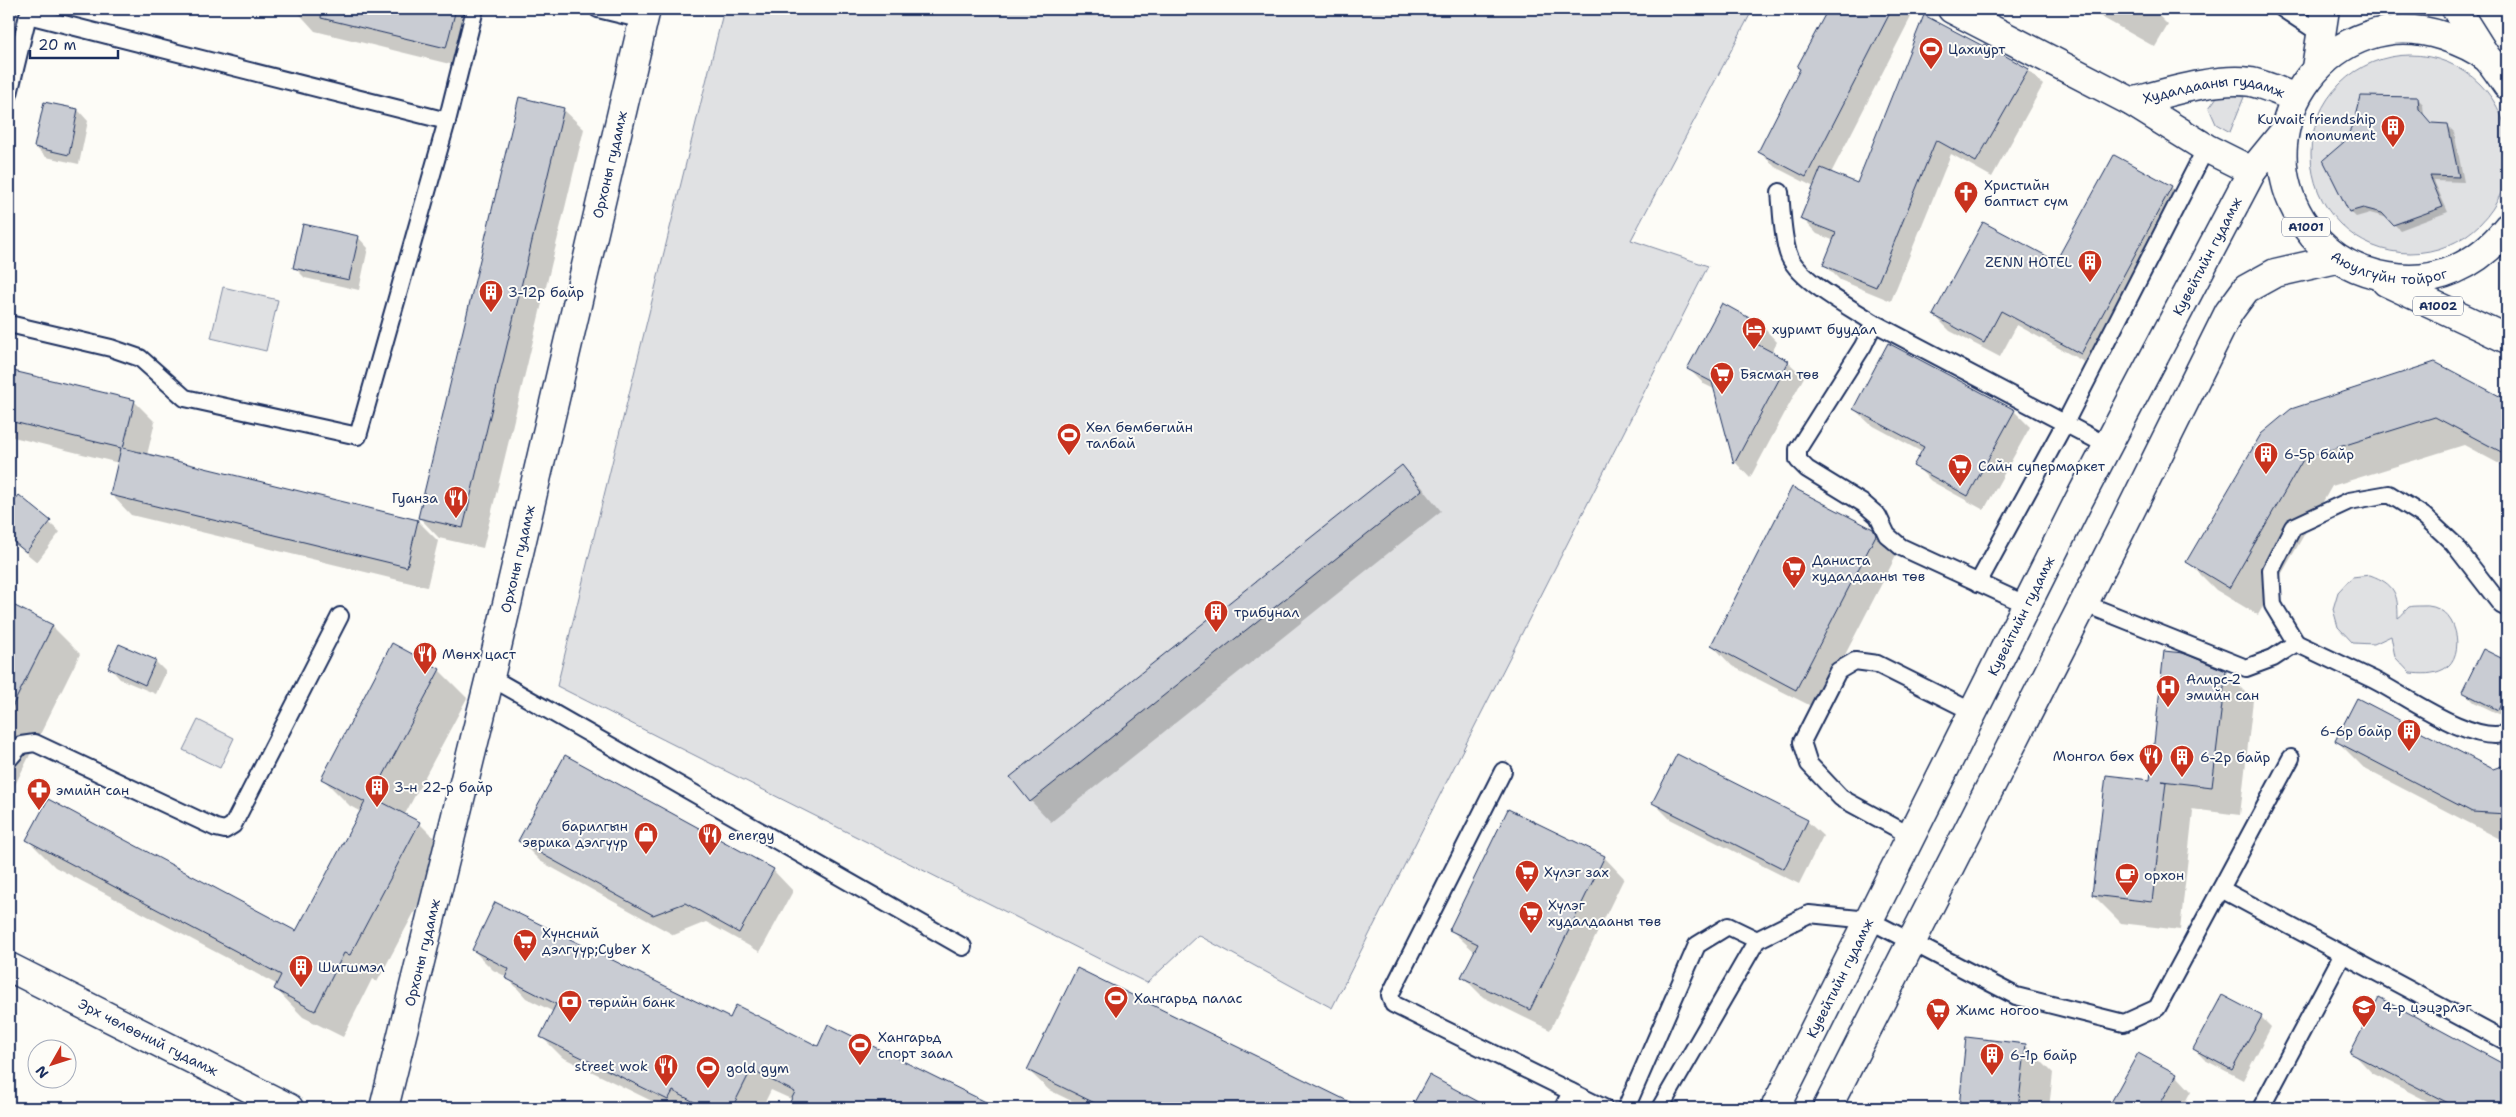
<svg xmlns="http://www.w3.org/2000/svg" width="2516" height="1117" font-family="'Shantell Sans',sans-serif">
  <rect width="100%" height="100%" fill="#fdfcf7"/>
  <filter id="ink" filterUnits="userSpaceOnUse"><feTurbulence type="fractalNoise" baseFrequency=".02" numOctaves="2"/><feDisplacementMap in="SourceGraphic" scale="10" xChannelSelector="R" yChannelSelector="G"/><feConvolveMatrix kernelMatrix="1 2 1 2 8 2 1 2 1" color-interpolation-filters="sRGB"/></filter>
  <g filter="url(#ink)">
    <g fill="#e0e1e3" stroke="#7e88a0">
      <polygon points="724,9 1753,9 1631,240 1708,266 1332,1008 1198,935 1147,983 557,686"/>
      <circle cx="2410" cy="154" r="99"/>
      <polygon points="2226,94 2244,97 2230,132 2216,124 2209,108 2217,97"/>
      <polygon points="223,287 278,300 266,351 211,338"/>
      <path d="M2370,575C2395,584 2398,594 2398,618C2402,616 2406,609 2409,607C2412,606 2418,606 2421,606C2459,602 2467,657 2444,669C2433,675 2422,674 2410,673L2395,657L2391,636L2374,644L2353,643L2338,627L2333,609L2338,592L2352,577Z"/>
      <polygon points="198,720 234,738 220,768 183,750"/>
    </g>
    <g fill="#0003">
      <polygon points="9,9 18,9 9,48"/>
      <polygon points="295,9 470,9 466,68 315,31"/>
      <polygon points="1830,9 1903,9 1911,17 1831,173 1857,184 1983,48 2028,70 2043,85 1992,177 1951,154 1891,301 1840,280 1825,265 1835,241 1817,234 1802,218 1814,187 1775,167 1760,152 1801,70 1798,67"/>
      <polygon points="2087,9 2152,9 2168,25 2155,47"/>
      <polygon points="2417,98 2423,104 2424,116 2431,124 2448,126 2454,132 2464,182 2434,181 2448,212 2400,230 2388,218 2370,213 2356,217 2350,211"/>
      <polygon points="563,109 584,129 483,548 439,538 419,517"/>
      <polygon points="78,110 88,121 79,164 46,157 35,147"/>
      <polygon points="2171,187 2186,202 2097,369 2017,325 2000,357 1950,331 1934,315 2057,263"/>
      <polygon points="358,237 368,248 359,290 305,278 294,267"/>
      <polygon points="1722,305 1762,326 1777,342 1771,353 1788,362 1804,377 1750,478 1736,463 1716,390 1704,384 1689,369"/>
      <polygon points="2435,363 2507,401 2507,468 2464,445 2332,486 2258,615 2216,590 2188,562 2262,435"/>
      <polygon points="9,371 134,401 155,422 147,455 418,521 438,541 427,587 131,515 111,494 119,463 9,436"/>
      <polygon points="1854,409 2014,411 2030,427 1984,510 1931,481 1915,465 1922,452 1870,424"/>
      <polygon points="1402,466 1422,487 1441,511 1051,822 1031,801"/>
      <polygon points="19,497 60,532 37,562 9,539 9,510"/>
      <polygon points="1873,530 1896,556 1817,709 1732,666 1712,645"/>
      <polygon points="9,604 52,626 80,654 11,793 9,792"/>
      <polygon points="2483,651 2507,663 2507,718 2474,702 2464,692"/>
      <polygon points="155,661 166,672 156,694 120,679 110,668"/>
      <polygon points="439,670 467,698 404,816 419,823 447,851 377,982 372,979 343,1037 303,1017 276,989 278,985 55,867 27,839 296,933 361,812 350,806 322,778"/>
      <polygon points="2225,672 2253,700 2240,815 2191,809 2193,811 2180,930 2121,923 2093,895 2151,781"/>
      <polygon points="2336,740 2492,770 2507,765 2507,840 2502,840 2365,769"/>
      <polygon points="1654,803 1807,821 1823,836 1799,884 1670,819"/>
      <polygon points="520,841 773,870 793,891 760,952 706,922 674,935 540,861"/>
      <polygon points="1604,857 1624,878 1550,1030 1483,997 1463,977 1475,952 1451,930"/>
      <polygon points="473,950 730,1020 818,1047 829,1026 995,1108 789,1108 793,1100 771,1090 762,1108 666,1108 562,1057 542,1037 554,1012 526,998 507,977 493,970"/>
      <polygon points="2380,999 2507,1067 2507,1108 2441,1108 2372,1073 2352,1052"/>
      <polygon points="2261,1017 2271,1027 2243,1080 2205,1060 2194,1049"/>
      <polygon points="1968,1038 2025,1045 2053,1073 2049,1108 1960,1108"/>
      <polygon points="2139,1055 2176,1075 2191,1091 2182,1108 2109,1108"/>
      <polygon points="1028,1070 1332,1095 1346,1108 1086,1108 1049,1090"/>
      <polygon points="1429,1077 1488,1108 1413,1108"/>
      <polygon points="9,1096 13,1101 10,1108 9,1108"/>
    </g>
    <g fill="#c9ccd3" stroke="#1b2f5e">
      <polygon points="322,9 456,9 446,48 321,18"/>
      <polygon points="1828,9 1892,9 1806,177 1758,152 1800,69 1797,67"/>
      <polygon points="1924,15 1983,46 1984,44 2029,69 1976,162 1936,140 1876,287 1823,265 1836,233 1800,219 1821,168 1857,183"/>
      <polygon points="2361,96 2418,97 2419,109 2431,123 2448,124 2459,177 2430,176 2443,207 2393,225 2382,213 2363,208 2349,212 2323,160 2344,142 2355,121"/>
      <polygon points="519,97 564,108 463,528 418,518"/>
      <polygon points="44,102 78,109 69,155 34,147"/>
      <polygon points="2114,155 2172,186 2081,354 2001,311 1984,343 1933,315 1983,222 2056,261"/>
      <polygon points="303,224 359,236 349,280 293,268"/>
      <polygon points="1722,303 1762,325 1753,342 1789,361 1734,464 1712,382 1687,369"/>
      <polygon points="1888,343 2015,410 1968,496 1913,466 1924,447 1853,409"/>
      <polygon points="2435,362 2507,400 2507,455 2435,417 2304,458 2229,588 2186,562 2261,434 2291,409"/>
      <polygon points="9,370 135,400 123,448 418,520 407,567 110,495 121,448 9,421"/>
      <polygon points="1402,465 1422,490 1030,802 1010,777"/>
      <polygon points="1792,487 1873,529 1876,535 1796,690 1711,645"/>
      <polygon points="19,495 51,521 26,552 9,538 9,508"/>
      <polygon points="9,603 53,625 9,713"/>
      <polygon points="392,643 440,669 372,797 420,822 350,955 344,953 315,1011 274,989 281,975 26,840 48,799 296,931 365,802 321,779"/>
      <polygon points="119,644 156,660 145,685 108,668"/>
      <polygon points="2483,649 2507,661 2507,692 2498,710 2462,692"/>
      <polygon points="2164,651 2183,653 2226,671 2212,787 2162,781 2166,782 2152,902 2092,895 2106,775 2150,780"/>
      <polygon points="2357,698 2493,769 2507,764 2507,814 2472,812 2335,741"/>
      <polygon points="1677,754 1808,820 1784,869 1652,803"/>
      <polygon points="565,755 774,869 739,933 685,903 653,915 518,841"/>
      <polygon points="1508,809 1605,856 1530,1010 1461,977 1478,944 1449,930"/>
      <polygon points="495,902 730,1018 736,1005 818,1046 828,1024 998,1108 787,1108 795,1092 751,1070 732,1108 706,1108 673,1091 668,1100 540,1037 556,1004 505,978 509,969 472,950"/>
      <polygon points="1077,968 1362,1108 1105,1108 1027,1070"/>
      <polygon points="2222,995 2262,1016 2232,1070 2193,1049"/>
      <polygon points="2379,997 2507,1066 2507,1108 2458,1108 2350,1053"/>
      <polygon points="1966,1037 2026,1044 2018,1108 1959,1108"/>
      <polygon points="2138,1053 2177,1074 2158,1108 2108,1108"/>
      <polygon points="1429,1075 1490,1108 1411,1108"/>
    </g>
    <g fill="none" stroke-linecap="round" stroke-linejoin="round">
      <defs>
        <g id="lane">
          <polyline points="598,9 643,20"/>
          <polyline points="2283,9 2321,34"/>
          <polyline points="9,94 28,15 447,121 475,9"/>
          <path d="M1780,192C1782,211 1782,234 1788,253C1796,280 1852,308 1874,323"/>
          <polyline points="9,324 111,348 140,358 185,398 358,436 447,121"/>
          <polyline points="1978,583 2065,423 2206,148"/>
          <polyline points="2083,603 2246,668 2273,658 2296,643 2273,605 2271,570 2293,527 2349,501 2389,494 2424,516 2453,543 2501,605 2507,608"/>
          <polyline points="2027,605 1901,547 1887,535 1878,516 1864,504 1807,469 1798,460 1798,449 1863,346 1874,323 2108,446"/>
          <path d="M2296,643C2321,655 2347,667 2372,679C2403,694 2473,746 2507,733"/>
          <polyline points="490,677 963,947"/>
          <polyline points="9,759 21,745 35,743 216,828 225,830 233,825 340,616"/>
          <polyline points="1503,771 1390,995 1393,1004 1604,1108"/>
          <polyline points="1911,836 1841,798 1809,764 1802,742 1838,671 1855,661 1877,664 1973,712"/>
          <polyline points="2221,889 2507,1042"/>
          <polyline points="1563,1108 1571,1092"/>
          <polyline points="1626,1108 1697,945 1728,926 1757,940"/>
          <polyline points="1660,1108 1757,940 1809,914 1869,920 2016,996 2124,1023 2157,1008 2291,758"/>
          <polyline points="2261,1108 2343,954"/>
        </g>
        <g id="street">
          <polyline points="1952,9 2132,102 2206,148 2252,171"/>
          <path id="s1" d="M2132,102C2166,93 2216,77 2251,82C2266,85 2281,92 2295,98"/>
          <path id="s2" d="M384,1108L490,677L646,9"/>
          <path id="s3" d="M1775,1108L2079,500L2252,171L2283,133"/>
          <polyline points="1827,1108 2124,524 2229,312 2246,289 2275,273 2337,259"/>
        </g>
        <g id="secondary">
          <path id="s4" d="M9,967L289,1108"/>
        </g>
        <g id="highway">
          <polyline points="2456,9 2485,55"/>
          <polyline points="2316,68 2325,9"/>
          <path id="s5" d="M2507,85C2501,77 2495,66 2487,58C2475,48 2458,41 2443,36C2334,0 2242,123 2301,219C2321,252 2351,271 2389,277C2435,286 2479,264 2507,228"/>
          <polyline points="2386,282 2507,339"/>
        </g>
      </defs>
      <use href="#lane" stroke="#1b2f5e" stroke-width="20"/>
      <use href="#street" stroke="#1b2f5e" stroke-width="31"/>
      <use href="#secondary" stroke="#1b2f5e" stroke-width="31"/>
      <use href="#highway" stroke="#1b2f5e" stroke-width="31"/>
      <use href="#lane" stroke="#fdfcf7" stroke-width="16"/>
      <use href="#street" stroke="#fdfcf7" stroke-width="28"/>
      <use href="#secondary" stroke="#fdfcf7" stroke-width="28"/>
      <use href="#highway" stroke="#fdfcf7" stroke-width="28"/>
    </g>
  </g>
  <defs>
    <symbol id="stadium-pin" viewBox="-11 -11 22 30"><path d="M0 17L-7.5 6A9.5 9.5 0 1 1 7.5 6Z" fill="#c8321e" stroke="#fdfcf7"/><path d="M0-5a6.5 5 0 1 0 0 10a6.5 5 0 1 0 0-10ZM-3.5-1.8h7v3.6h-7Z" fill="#fff"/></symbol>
    <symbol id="building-pin" viewBox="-11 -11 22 30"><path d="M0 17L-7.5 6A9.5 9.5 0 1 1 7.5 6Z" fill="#c8321e" stroke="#fdfcf7"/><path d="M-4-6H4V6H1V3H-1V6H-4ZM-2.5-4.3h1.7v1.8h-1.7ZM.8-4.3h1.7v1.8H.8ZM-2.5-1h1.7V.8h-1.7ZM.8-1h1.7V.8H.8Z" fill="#fff"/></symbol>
    <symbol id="church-pin" viewBox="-11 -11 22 30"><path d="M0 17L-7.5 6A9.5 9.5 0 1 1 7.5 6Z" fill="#c8321e" stroke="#fdfcf7"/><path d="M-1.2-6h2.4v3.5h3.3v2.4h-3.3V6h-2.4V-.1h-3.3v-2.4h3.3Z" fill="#fff"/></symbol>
    <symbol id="hotel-pin" viewBox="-11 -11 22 30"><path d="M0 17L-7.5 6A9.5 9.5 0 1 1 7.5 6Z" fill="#c8321e" stroke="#fdfcf7"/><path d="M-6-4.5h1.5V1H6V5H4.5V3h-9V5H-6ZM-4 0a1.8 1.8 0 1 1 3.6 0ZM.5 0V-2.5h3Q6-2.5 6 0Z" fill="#fff"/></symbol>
    <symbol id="supermarket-pin" viewBox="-11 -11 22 30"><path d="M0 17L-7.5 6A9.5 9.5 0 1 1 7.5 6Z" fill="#c8321e" stroke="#fdfcf7"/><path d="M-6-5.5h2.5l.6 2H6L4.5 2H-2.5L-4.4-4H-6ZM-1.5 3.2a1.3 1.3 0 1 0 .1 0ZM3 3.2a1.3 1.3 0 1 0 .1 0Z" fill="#fff"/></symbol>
    <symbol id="restaurant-pin" viewBox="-11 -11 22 30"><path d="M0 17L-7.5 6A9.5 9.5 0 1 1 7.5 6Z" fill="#c8321e" stroke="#fdfcf7"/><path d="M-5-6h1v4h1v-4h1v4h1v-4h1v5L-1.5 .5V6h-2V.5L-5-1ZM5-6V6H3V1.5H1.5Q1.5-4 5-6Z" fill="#fff"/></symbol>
    <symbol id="hospital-pin" viewBox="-11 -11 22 30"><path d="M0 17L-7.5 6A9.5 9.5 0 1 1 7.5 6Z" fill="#c8321e" stroke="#fdfcf7"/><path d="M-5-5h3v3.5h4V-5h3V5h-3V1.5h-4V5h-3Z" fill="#fff"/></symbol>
    <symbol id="pharmacy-pin" viewBox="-11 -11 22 30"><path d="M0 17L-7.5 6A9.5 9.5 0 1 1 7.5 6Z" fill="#c8321e" stroke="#fdfcf7"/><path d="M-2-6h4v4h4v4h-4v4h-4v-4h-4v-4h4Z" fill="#fff"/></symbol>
    <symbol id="shop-pin" viewBox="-11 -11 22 30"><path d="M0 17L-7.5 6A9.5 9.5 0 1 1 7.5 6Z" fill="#c8321e" stroke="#fdfcf7"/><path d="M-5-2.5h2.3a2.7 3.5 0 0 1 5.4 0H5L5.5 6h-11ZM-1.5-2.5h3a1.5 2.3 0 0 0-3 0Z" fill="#fff"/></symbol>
    <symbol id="cafe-pin" viewBox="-11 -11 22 30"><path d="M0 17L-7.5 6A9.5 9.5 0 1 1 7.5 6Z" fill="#c8321e" stroke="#fdfcf7"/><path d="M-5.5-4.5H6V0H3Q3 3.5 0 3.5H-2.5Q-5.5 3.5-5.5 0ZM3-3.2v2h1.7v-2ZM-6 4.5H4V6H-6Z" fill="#fff"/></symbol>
    <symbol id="bank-pin" viewBox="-11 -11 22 30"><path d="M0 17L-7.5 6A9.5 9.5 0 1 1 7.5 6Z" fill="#c8321e" stroke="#fdfcf7"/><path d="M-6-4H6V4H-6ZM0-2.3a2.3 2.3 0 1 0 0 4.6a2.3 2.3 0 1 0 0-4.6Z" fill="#fff"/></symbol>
    <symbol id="school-pin" viewBox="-11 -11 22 30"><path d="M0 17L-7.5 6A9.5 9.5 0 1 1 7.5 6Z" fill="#c8321e" stroke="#fdfcf7"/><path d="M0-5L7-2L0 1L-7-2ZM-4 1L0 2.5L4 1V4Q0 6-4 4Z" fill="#fff"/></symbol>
  </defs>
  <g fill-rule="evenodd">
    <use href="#stadium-pin" x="1917" y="35" width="28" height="38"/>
    <use href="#building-pin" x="2379" y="113" width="28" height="38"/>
    <use href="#church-pin" x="1952" y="179" width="28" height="38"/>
    <use href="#building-pin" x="2076" y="248" width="28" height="38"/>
    <use href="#building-pin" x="477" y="278" width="28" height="38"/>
    <use href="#hotel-pin" x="1740" y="315" width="28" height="38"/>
    <use href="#supermarket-pin" x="1708" y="360" width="28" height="38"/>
    <use href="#stadium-pin" x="1055" y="421" width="28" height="38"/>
    <use href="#building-pin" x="2252" y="440" width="28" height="38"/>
    <use href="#supermarket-pin" x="1946" y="452" width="28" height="38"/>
    <use href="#restaurant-pin" x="442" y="484" width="28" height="38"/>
    <use href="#supermarket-pin" x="1780" y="554" width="28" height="38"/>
    <use href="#building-pin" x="1202" y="598" width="28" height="38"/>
    <use href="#restaurant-pin" x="411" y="640" width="28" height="38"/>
    <use href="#hospital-pin" x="2154" y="673" width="28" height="38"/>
    <use href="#building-pin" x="2395" y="717" width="28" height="38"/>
    <use href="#restaurant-pin" x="2137" y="742" width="28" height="38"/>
    <use href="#building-pin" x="2168" y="743" width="28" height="38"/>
    <use href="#building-pin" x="363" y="773" width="28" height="38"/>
    <use href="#pharmacy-pin" x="25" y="776" width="28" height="38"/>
    <use href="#shop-pin" x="632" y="820" width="28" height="38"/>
    <use href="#restaurant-pin" x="696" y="821" width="28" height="38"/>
    <use href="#supermarket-pin" x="1513" y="858" width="28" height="38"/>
    <use href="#cafe-pin" x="2113" y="861" width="28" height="38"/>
    <use href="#supermarket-pin" x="1517" y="899" width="28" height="38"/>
    <use href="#supermarket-pin" x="511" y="927" width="28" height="38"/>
    <use href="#building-pin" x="287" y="953" width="28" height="38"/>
    <use href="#stadium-pin" x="1102" y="984" width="28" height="38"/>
    <use href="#bank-pin" x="556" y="988" width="28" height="38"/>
    <use href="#school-pin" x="2350" y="993" width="28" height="38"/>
    <use href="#supermarket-pin" x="1924" y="996" width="28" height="38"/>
    <use href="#stadium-pin" x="846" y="1031" width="28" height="38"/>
    <use href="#building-pin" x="1978" y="1041" width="28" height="38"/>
    <use href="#restaurant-pin" x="652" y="1052" width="28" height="38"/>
    <use href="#stadium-pin" x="694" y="1054" width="28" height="38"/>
  </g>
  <g text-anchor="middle" stroke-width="4" stroke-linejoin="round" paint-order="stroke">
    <g fill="#fdfcf7" stroke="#5f6c8c" stroke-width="1">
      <rect x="2282" y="217.5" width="48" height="19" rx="4"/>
      <rect x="2413" y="296.5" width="50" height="19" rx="4"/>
    </g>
    <g font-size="12" font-weight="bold" fill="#1b2f5e">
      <text x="2306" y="231">A1001</text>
      <text x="2438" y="310">A1002</text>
    </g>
    <g font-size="14" fill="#1b2f5e" stroke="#fdfcf7" text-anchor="start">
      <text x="1948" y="54">Цахиурт</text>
      <text x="2376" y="124" text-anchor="end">Kuwait friendship<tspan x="2376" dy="16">monument</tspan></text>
      <text x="1984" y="190">Христийн<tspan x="1984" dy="16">баптист сүм</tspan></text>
      <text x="2072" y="267" text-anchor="end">ZENN HOTEL</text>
      <text x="508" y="297">3-12р байр</text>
      <text x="1772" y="334">хуримт буудал</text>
      <text x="1740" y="379">Бясман төв</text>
      <text x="1086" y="432">Хөл бөмбөгийн<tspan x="1086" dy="16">талбай</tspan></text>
      <text x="2284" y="459">6-5р байр</text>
      <text x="1978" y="471">Сайн супермаркет</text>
      <text x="438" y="503" text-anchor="end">Гуанза</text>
      <text x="1812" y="565">Даниста<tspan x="1812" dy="16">худалдааны төв</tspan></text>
      <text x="1234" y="617">трибунал</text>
      <text x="442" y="659">Мөнх цаст</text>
      <text x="2186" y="684">Aлирс-2<tspan x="2186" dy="16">эмийн сан</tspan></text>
      <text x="2392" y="736" text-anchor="end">6-6р байр</text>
      <text x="2134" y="761" text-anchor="end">Монгол бөх</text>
      <text x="2200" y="762">6-2р байр</text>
      <text x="394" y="792">3-н 22-р байр</text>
      <text x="56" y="795">эмийн сан</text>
      <text x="628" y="831" text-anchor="end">барилгын<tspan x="628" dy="16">эврика дэлгүүр</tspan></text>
      <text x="728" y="840">energy</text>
      <text x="1544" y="877">Хүлэг зах</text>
      <text x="2144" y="880">орхон</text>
      <text x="1548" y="910">Хүлэг<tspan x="1548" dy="16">худалдааны төв</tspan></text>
      <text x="542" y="938">Хүнсний<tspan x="542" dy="16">дэлгүүр;Cyber X</tspan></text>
      <text x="318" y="972">Шигшмэл</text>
      <text x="1134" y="1003">Хангарьд палас</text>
      <text x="588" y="1007">төрийн банк</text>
      <text x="2382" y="1012">4-р цэцэрлэг</text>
      <text x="1956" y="1015">Жимс ногоо</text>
      <text x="878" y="1042">Хангарьд<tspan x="878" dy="16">спорт заал</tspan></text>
      <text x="2010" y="1060">6-1р байр</text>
      <text x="648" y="1071" text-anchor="end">street wok</text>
      <text x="726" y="1073">gold gym</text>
    </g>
    <g font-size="14" fill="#1b2f5e" stroke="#fdfcf7">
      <text dy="5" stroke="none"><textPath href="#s1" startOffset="84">Худалдааны гудамж</textPath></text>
      <text dy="5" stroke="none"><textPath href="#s2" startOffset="970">Орхоны гудамж</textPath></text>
      <text dy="5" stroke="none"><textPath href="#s3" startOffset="955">Кувейтийн гудамж</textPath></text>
      <text dy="5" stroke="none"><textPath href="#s5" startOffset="491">Аюулгүйн тойрог</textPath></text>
      <text dy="5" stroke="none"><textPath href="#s2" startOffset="565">Орхоны гудамж</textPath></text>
      <text dy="5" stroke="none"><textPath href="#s3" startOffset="550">Кувейтийн гудамж</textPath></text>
      <text dy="5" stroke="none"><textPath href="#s2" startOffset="160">Орхоны гудамж</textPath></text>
      <text dy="5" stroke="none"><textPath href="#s3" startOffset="145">Кувейтийн гудамж</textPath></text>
      <text dy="5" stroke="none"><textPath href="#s4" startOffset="156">Эрх чөлөөний гудамж</textPath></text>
    </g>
  </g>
  <rect width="2516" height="1117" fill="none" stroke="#fdfcf7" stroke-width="30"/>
  <rect x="15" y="15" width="2486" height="1087" fill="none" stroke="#1b2f5e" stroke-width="2" filter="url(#ink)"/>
  <g transform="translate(52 1064) rotate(231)"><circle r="24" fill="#fdfcf7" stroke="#a3aaba"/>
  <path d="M0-4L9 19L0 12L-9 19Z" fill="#c8321e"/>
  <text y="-8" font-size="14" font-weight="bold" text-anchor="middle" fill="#1b2f5e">N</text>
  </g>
  <path d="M30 50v8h88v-8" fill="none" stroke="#1b2f5e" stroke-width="2.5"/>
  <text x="38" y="50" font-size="15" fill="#1b2f5e" stroke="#fdfcf7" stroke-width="4" paint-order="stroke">20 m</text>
</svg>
